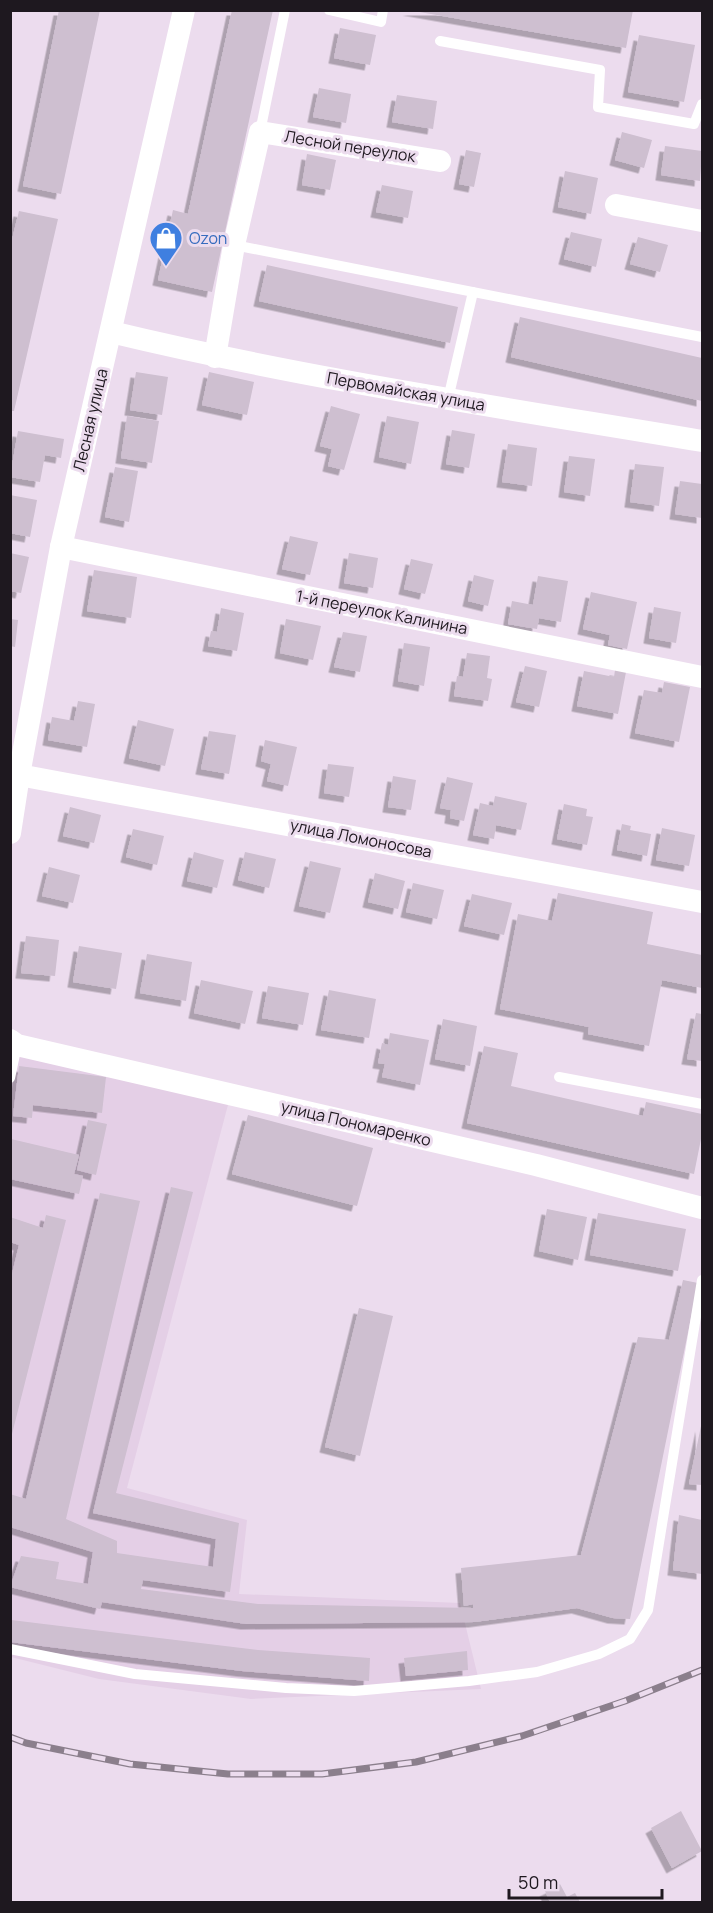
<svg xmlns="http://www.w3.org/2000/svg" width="713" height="1913" font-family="Manrope,sans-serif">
  <defs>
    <filter id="shadow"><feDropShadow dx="-5.5" dy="5.5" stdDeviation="0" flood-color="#0004"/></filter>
  </defs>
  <rect width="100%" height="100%" fill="#ecdcee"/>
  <polygon fill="#e4cfe6" points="11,1041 229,1101 127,1488 247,1520 239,1594 460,1603 481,1689 251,1699 99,1679 11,1657"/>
  <g fill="#cebfd0" filter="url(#shadow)">
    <polygon points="59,10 100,10 61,194 23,186"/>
    <polygon points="232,10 273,10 212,292 158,280 173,210 188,214"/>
    <polygon points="408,10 633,10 626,48"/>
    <polygon points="340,28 376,35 370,65 334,58"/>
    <polygon points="639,35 695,45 684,102 628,92"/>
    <polygon points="319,88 351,94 346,123 313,117"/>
    <polygon points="397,95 437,101 433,129 392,122"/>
    <polygon points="622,132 652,140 644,168 615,160"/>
    <polygon points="665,146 702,151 700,181 661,175"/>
    <polygon points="466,150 481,153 474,187 459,184"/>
    <polygon points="307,154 336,160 330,190 302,185"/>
    <polygon points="565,171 598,178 591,214 558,207"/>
    <polygon points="382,185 413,191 408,218 376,212"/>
    <polygon points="19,211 58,219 14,411 10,411 10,248"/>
    <polygon points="571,232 602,239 596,267 564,259"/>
    <polygon points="638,237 668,245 660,272 630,264"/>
    <polygon points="267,265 458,307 450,343 259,301"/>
    <polygon points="520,317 702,358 702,401 511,357"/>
    <polygon points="136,372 168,377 162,415 130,410"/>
    <polygon points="209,372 254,382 247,415 202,405"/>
    <polygon points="331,406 360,414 344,470 328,466 332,449 320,446"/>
    <polygon points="127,416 159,421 152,463 121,458"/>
    <polygon points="387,416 419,422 411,464 379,457"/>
    <polygon points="452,430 475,434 469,468 446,464"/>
    <polygon points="18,431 64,439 61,458 45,455 40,482 10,477"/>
    <polygon points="508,444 537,448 532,486 502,482"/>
    <polygon points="569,456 595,459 590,496 564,492"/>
    <polygon points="635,464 664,467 659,506 630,502"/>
    <polygon points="115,467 138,471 129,522 105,517"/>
    <polygon points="680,481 702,484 702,518 675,514"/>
    <polygon points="10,495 37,500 30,537 10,533"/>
    <polygon points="290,536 318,542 310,575 282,569"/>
    <polygon points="10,553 29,557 21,593 10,591"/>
    <polygon points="349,553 378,558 373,588 344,583"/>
    <polygon points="411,559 433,564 425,594 404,589"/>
    <polygon points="94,570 137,577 131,618 87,611"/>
    <polygon points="474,575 494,580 488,606 468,601"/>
    <polygon points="538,576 568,581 561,622 539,618 537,629 508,624 512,601 533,605"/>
    <polygon points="591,592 637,602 627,649 608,645 610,635 583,629"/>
    <polygon points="654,607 681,612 676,643 649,638"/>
    <polygon points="221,608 244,613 237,651 208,646 211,631 217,632"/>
    <polygon points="10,619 18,620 15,647 10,646"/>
    <polygon points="286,619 321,626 313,660 280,653"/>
    <polygon points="343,632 367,636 360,672 334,667"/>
    <polygon points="404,643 430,647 424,686 398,681"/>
    <polygon points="467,653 490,656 487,678 492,679 488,701 454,696 457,676 463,677"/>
    <polygon points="525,666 547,671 539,707 516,702"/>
    <polygon points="615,670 626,672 618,714 577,706 584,671 614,677"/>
    <polygon points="664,682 690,687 679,742 635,733 644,690 662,693"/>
    <polygon points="78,701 95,704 87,747 48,740 52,717 74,721"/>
    <polygon points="138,720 174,729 165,766 129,758"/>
    <polygon points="209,731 236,735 229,774 201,769"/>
    <polygon points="265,740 297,747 288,786 267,781 271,764 261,761"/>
    <polygon points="328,764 354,767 349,797 324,793"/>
    <polygon points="393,776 416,780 411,810 388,807"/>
    <polygon points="447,777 473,783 464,821 450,818 451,810 440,808"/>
    <polygon points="495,796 527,803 521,830 496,825 494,839 473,835 480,803 493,806"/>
    <polygon points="564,804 587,809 586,816 593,817 587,845 557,839"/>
    <polygon points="70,807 101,815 94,843 63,836"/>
    <polygon points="622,824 631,826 630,830 651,834 647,856 617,850"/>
    <polygon points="662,828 695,835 689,866 656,860"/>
    <polygon points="133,829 164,836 157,865 126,857"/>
    <polygon points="194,852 224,860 217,888 187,881"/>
    <polygon points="245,852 276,859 269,888 238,880"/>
    <polygon points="310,861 341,868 330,913 299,906"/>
    <polygon points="49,867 80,875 73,903 42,896"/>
    <polygon points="375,873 405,881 398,909 368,902"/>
    <polygon points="413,883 444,890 437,919 406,912"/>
    <polygon points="558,893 653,912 647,944 702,955 702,988 662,980 649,1046 588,1034 589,1027 500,1009 518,914 552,921"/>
    <polygon points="472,894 512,903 504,935 464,926"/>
    <polygon points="26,936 59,940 55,976 21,973"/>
    <polygon points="79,946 122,953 116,989 73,982"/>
    <polygon points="147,954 192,962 186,1001 140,993"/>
    <polygon points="201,980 253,991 245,1024 194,1013"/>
    <polygon points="268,986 309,993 303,1025 262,1018"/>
    <polygon points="329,990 376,999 369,1038 321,1030"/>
    <polygon points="696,1013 702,1014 702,1061 687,1059"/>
    <polygon points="443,1019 477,1026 470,1066 435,1059"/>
    <polygon points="390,1033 429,1040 420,1085 382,1077 385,1064 378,1063 382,1043 388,1045"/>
    <polygon points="484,1046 518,1053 511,1086 643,1116 646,1102 702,1114 702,1134 694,1174 467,1123"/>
    <polygon points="19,1066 106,1077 102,1113 33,1105 32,1118 13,1116"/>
    <polygon points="248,1115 373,1148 357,1206 232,1174"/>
    <polygon points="88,1120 107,1124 96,1175 77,1170"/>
    <polygon points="11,1139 79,1155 74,1174 83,1176 79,1194 10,1179"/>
    <polygon points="171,1187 193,1192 116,1493 239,1523 230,1592 143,1580 141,1589 258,1604 473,1608 473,1604 464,1606 461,1568 581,1555 638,1337 669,1340 683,1280 698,1283 630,1619 613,1618 577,1608 474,1622 246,1624 102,1602 100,1609 10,1587 21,1556 59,1562 56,1579 88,1584 93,1552 10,1527 10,1494 26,1499 100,1193 140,1201 66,1519 117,1541 117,1553 213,1567 216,1539 93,1513"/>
    <polygon points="547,1209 587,1217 578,1260 539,1251"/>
    <polygon points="598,1213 686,1229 678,1271 590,1255"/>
    <polygon points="46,1215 66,1220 10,1442 10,1282 19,1245 10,1242 10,1217 43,1228"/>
    <polygon points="359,1308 393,1316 360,1456 325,1447"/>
    <polygon points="701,1426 702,1485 689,1484"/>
    <polygon points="679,1515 702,1520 702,1574 673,1570"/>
    <polygon points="11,1620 258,1650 370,1658 369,1681 242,1671 10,1642"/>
    <polygon points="467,1651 468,1670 406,1676 404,1658"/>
    <polygon points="681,1811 702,1851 672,1868 651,1828"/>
    <polygon points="560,1884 567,1897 575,1893 580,1902 550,1902 545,1891"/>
  </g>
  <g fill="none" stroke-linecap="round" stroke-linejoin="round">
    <g stroke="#fff" stroke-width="10">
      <polyline points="329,10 381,22 383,10"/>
      <polyline points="440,41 600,70 598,107 694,124 702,104"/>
      <polyline points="260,132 285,10"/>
      <polyline points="234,245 702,337"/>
      <polyline points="448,399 473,292"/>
      <polyline points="559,1077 702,1104"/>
      <polyline points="10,1078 17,1045"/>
      <polyline points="10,1649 135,1674 286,1688 354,1691 469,1681 537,1672 599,1654 630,1639 648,1610 702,1280"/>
    </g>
    <g stroke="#fff" stroke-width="22">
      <polyline points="616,205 702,221"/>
      <path d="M111,332C306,379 505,408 702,441"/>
      <polyline points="215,357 234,245 260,132 440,161"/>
      <polyline points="61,547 702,677"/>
      <polyline points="19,775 702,902"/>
      <polyline points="10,833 19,775 61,547 184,10"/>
      <polyline points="10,1040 17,1045 536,1165 702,1208"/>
    </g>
    <defs>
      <polyline id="rail" points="10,1737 26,1743 130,1764 228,1774 322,1774 416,1762 522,1736 625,1701 702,1670"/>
    </defs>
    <use href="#rail" stroke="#8b7f8c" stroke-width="7"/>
    <use href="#rail" stroke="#ecdcee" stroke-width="4.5" stroke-dasharray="14" stroke-linecap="butt"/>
  </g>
  <defs>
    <symbol id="shop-pin" viewBox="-11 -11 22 30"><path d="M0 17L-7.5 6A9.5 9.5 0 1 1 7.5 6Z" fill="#3f7fe0" stroke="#ecdcee"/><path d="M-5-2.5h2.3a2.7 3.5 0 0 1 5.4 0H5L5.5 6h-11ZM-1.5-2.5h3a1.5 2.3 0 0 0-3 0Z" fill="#fff"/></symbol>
  </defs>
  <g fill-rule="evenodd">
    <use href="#shop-pin" x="147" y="219" width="38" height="52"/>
  </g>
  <g text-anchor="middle" stroke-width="6" stroke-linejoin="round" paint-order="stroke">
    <g font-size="16" fill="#1e181f" stroke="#ecdcee">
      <text transform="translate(350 146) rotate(9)" y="6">Лесной переулок</text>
      <text transform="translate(406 391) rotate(10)" y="6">Первомайская улица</text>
      <text transform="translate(90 420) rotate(-77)" y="6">Лесная улица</text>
      <text transform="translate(382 612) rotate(11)" y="6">1-й переулок Калинина</text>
      <text transform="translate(361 838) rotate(11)" y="6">улица Ломоносова</text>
      <text transform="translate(356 1123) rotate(13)" y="6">улица Пономаренко</text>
    </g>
    <g font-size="16" fill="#366cbe" stroke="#ecdcee" text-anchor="start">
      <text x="189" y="244">Ozon</text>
    </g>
  </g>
  <rect width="713" height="1913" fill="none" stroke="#1e181f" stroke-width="24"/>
  <path d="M509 1889v9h153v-9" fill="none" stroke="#1e181f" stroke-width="3"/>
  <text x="518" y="1889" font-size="18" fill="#1e181f" stroke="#ecdcee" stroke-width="4.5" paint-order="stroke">50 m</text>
</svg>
